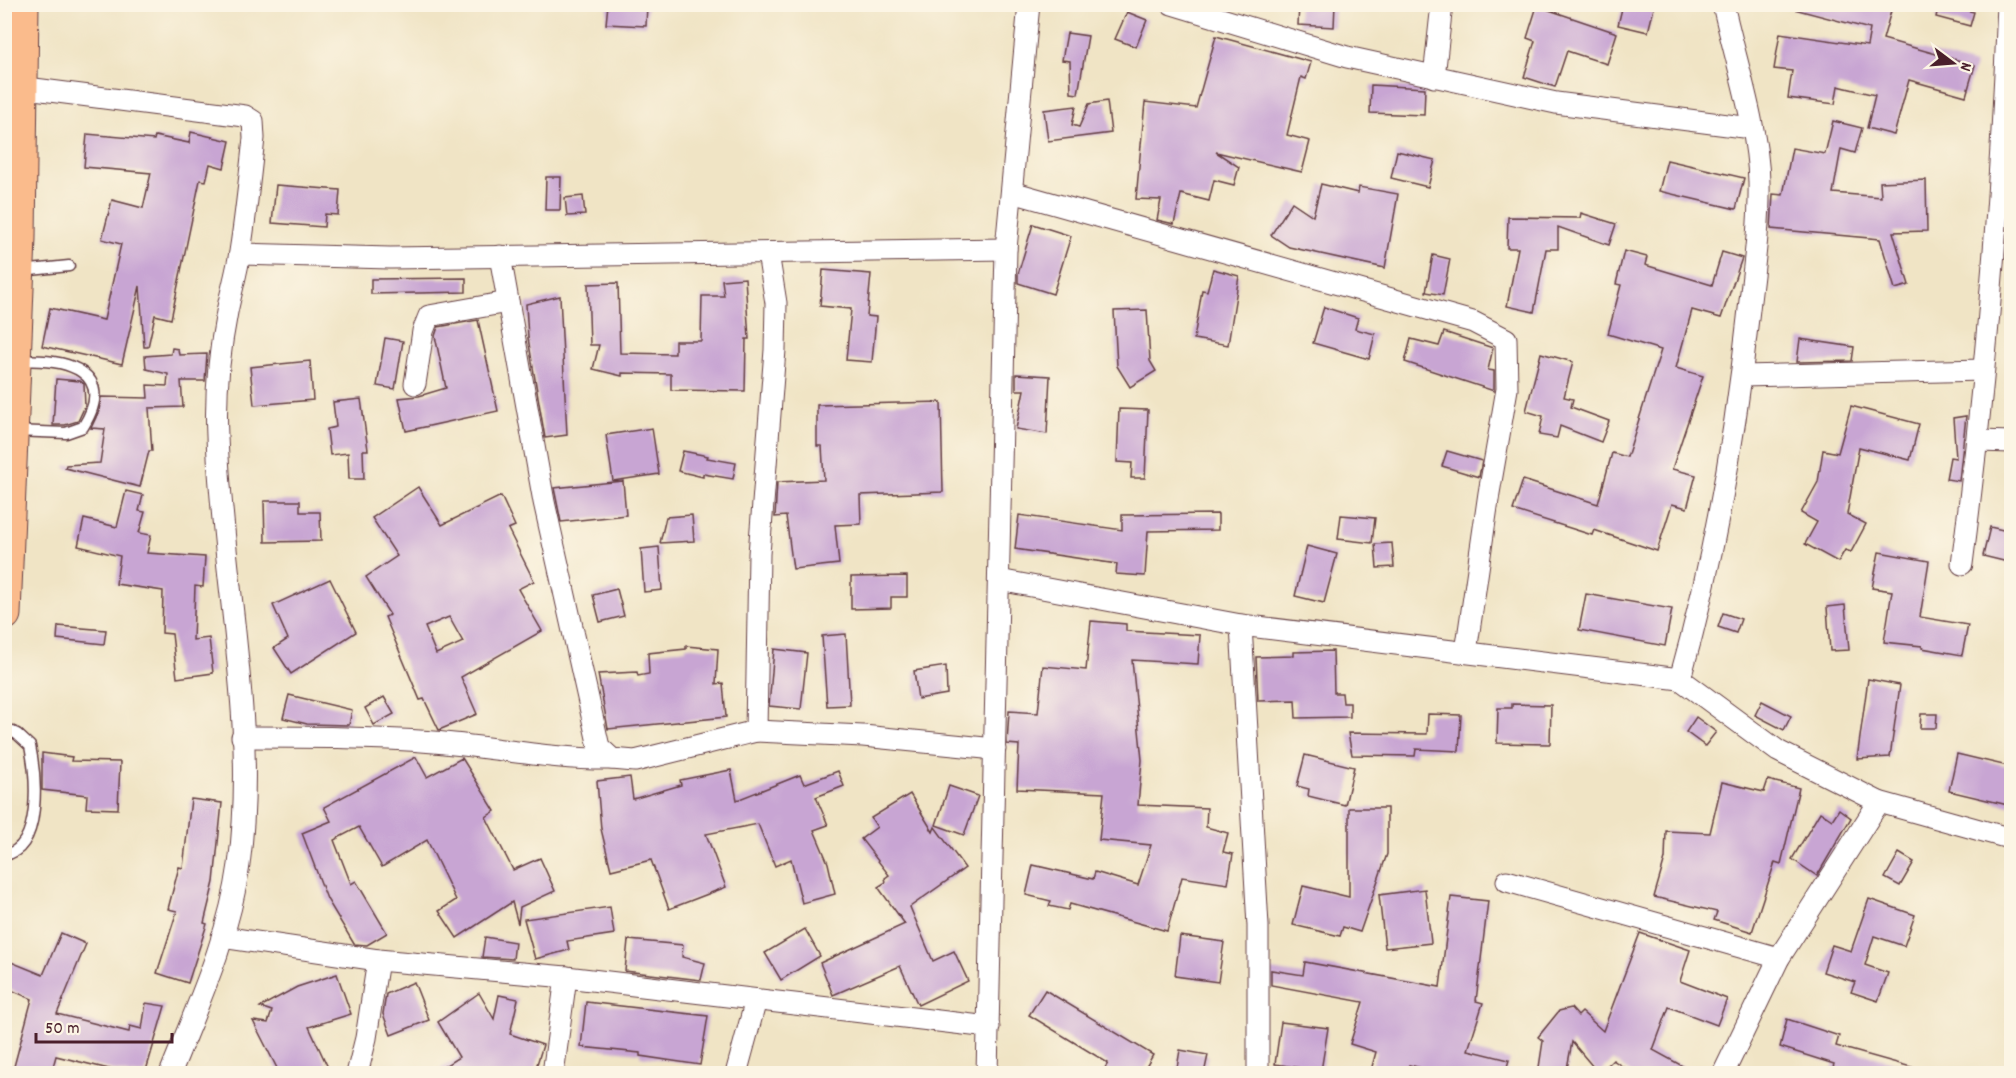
<svg xmlns="http://www.w3.org/2000/svg" width="2016" height="1078" font-family="Dekko,sans-serif">
  <rect width="100%" height="100%" fill="#fcf5e5"/>
  <filter id="ink" filterUnits="userSpaceOnUse"><feTurbulence type="fractalNoise" baseFrequency=".0167" numOctaves="2"/><feDisplacementMap in="SourceGraphic" scale="12" xChannelSelector="R" yChannelSelector="G"/><feConvolveMatrix kernelMatrix="1 2 1 2 8 2 1 2 1" color-interpolation-filters="sRGB"/></filter>
  <filter id="wash" filterUnits="userSpaceOnUse"><feTurbulence type="fractalNoise" baseFrequency=".008" numOctaves="4" result="noise"/><feDisplacementMap in="SourceGraphic" scale="24" xChannelSelector="R" yChannelSelector="G"/><feGaussianBlur stdDeviation="1.35" result="paint"/><feColorMatrix in="noise" values="0 0 0 0 0 0 0 0 0 0 0 0 0 0 0 0 0 1.4 0 .05"/><feComposite in="paint" operator="in"/></filter>
  <g filter="url(#wash)">
    <rect width="100%" height="100%" fill="#f0e4c5"/>
    <g id="blocks">
      <g fill="#c8a5d3" fill-rule="evenodd">
        <polygon points="608,4 647,4 646,26 606,24"/>
        <polygon points="1299,4 1335,4 1334,27 1298,25"/>
        <polygon points="1623,4 1655,4 1648,32 1618,25"/>
        <polygon points="1794,4 1893,4 1883,39 1975,65 1966,96 1909,80 1894,135 1867,128 1875,95 1838,86 1835,104 1788,98 1792,71 1774,69 1780,33 1867,46 1870,29 1794,9"/>
        <polygon points="1939,4 1974,12 1970,26 1936,17"/>
        <polygon points="1537,6 1617,33 1607,64 1567,51 1555,87 1524,77 1535,41 1527,38"/>
        <polygon points="1127,12 1147,20 1136,47 1115,39"/>
        <polygon points="1067,33 1088,36 1078,94 1071,93 1070,61 1062,60"/>
        <polygon points="1216,36 1311,62 1306,79 1301,77 1287,135 1310,141 1302,172 1216,152 1239,167 1234,185 1214,180 1209,201 1181,194 1174,224 1157,220 1161,200 1136,199 1145,102 1196,108"/>
        <polygon points="1371,85 1425,88 1424,115 1370,113"/>
        <polygon points="1107,101 1111,133 1048,141 1044,110 1076,106 1072,125 1079,127 1089,104"/>
        <polygon points="1833,121 1862,128 1855,153 1841,149 1833,193 1881,197 1880,182 1926,180 1927,231 1893,232 1909,285 1895,289 1880,239 1771,229 1773,194 1783,195 1792,148 1825,154"/>
        <polygon points="191,132 230,141 224,168 210,164 206,181 200,180 171,319 155,315 148,347 144,347 140,286 122,364 42,346 50,308 104,320 121,244 102,239 112,200 143,208 151,173 84,167 87,134 154,140 155,136 189,143"/>
        <polygon points="1397,151 1435,160 1428,187 1391,178"/>
        <polygon points="1667,160 1744,178 1736,209 1659,191"/>
        <polygon points="546,177 561,177 560,210 545,210"/>
        <polygon points="1321,184 1358,193 1359,187 1398,194 1385,268 1289,247 1271,235 1292,202 1313,216"/>
        <polygon points="276,185 340,190 338,215 325,214 324,227 272,223"/>
        <polygon points="583,196 585,215 567,216 565,198"/>
        <polygon points="1581,213 1616,224 1609,245 1558,227 1558,249 1546,249 1534,312 1507,306 1518,248 1507,248 1508,217 1580,218"/>
        <polygon points="1033,224 1071,236 1053,294 1018,283 1018,274"/>
        <polygon points="1624,251 1647,257 1645,265 1712,285 1722,252 1742,258 1721,318 1692,310 1676,368 1703,376 1672,469 1696,475 1687,508 1672,504 1657,551 1594,530 1592,535 1513,510 1523,480 1598,504 1612,453 1627,457 1661,350 1608,334 1621,285 1616,284"/>
        <polygon points="1433,255 1450,259 1443,295 1426,292"/>
        <polygon points="1213,269 1239,276 1228,345 1194,339 1202,290 1207,291"/>
        <polygon points="823,270 871,274 867,316 876,317 872,362 846,360 851,309 820,306"/>
        <polygon points="466,278 466,292 371,294 371,279"/>
        <polygon points="745,278 749,339 746,339 745,391 671,390 671,374 622,373 622,376 593,369 599,345 590,345 588,284 618,283 620,353 675,354 675,341 701,341 702,296 724,296 722,280"/>
        <polygon points="560,296 567,435 545,438 528,338 526,304"/>
        <polygon points="1324,307 1358,318 1355,329 1375,334 1369,359 1313,343"/>
        <polygon points="1147,310 1150,361 1156,371 1130,387 1117,366 1114,311"/>
        <polygon points="478,320 498,411 406,431 399,398 419,396 446,388 435,336 438,327"/>
        <polygon points="1444,332 1493,348 1488,370 1494,371 1494,391 1405,362 1411,339 1439,346"/>
        <polygon points="385,338 403,341 395,389 377,386"/>
        <polygon points="1800,339 1854,347 1852,361 1797,362"/>
        <polygon points="172,348 178,349 179,355 207,354 205,381 181,381 183,407 149,408 152,451 149,451 140,487 65,468 66,465 100,463 105,429 91,428 99,411 101,397 148,398 147,385 167,386 168,374 146,369 145,356 171,354"/>
        <polygon points="1541,353 1573,362 1564,397 1573,399 1571,407 1609,421 1601,442 1560,426 1557,438 1539,435 1543,416 1526,411"/>
        <polygon points="310,361 313,400 254,405 250,367"/>
        <polygon points="1016,374 1050,376 1047,434 1016,429 1024,390 1016,390"/>
        <polygon points="56,379 80,381 84,384 85,406 78,421 65,425 53,425"/>
        <polygon points="361,399 368,450 363,450 364,479 349,479 348,453 330,455 327,429 336,427 333,402"/>
        <polygon points="941,402 943,492 860,495 861,524 835,525 839,564 793,569 786,516 775,517 777,482 824,480 822,446 817,446 817,405"/>
        <polygon points="1851,406 1919,424 1910,460 1859,447 1847,514 1866,524 1851,552 1845,550 1838,562 1805,544 1817,522 1801,513 1818,482 1823,450 1838,453"/>
        <polygon points="1119,409 1148,410 1145,478 1131,478 1132,463 1117,462"/>
        <polygon points="1966,416 1959,481 1946,479 1950,457 1956,458 1953,418"/>
        <polygon points="652,428 659,474 613,481 606,435"/>
        <polygon points="683,451 708,456 707,458 736,463 733,479 703,474 703,477 678,471"/>
        <polygon points="1447,451 1482,461 1479,477 1442,466"/>
        <polygon points="623,481 626,515 561,522 554,488"/>
        <path d="M418,487L442,525L501,496L515,526L508,529L534,581L518,589L542,631L461,677L477,714L439,730L424,699L420,700L385,617L390,615L366,577L397,556L372,518ZM449,617L463,642L436,654L425,627Z"/>
        <polygon points="126,491 143,495 139,511 145,512 139,533 151,535 147,553 205,557 203,587 195,586 193,640 209,638 213,673 177,678 172,634 162,633 163,591 116,584 120,556 78,546 84,519 117,527"/>
        <polygon points="264,501 300,501 300,512 320,512 321,541 265,542"/>
        <polygon points="1218,514 1218,530 1148,531 1145,576 1116,574 1117,564 1015,549 1019,515 1122,530 1122,515"/>
        <polygon points="692,515 694,541 660,543 666,517"/>
        <polygon points="1341,515 1375,518 1372,543 1338,539"/>
        <polygon points="1990,527 2012,532 2012,563 1983,556"/>
        <polygon points="1392,543 1394,567 1377,568 1375,544"/>
        <polygon points="1307,546 1337,554 1324,603 1295,596"/>
        <polygon points="659,547 662,590 644,592 641,549"/>
        <polygon points="1879,552 1929,561 1920,617 1968,625 1962,655 1922,648 1922,646 1884,642 1892,591 1872,588"/>
        <polygon points="907,576 907,597 891,597 891,608 851,609 851,577"/>
        <polygon points="330,579 356,632 291,674 274,648 288,639 273,605"/>
        <polygon points="617,589 624,616 600,622 593,595"/>
        <polygon points="1586,594 1672,609 1665,646 1579,630"/>
        <polygon points="1845,605 1849,650 1830,651 1827,607"/>
        <polygon points="1723,613 1741,619 1736,633 1718,627"/>
        <polygon points="1091,621 1126,624 1126,631 1200,635 1198,664 1132,660 1142,760 1138,805 1207,808 1206,827 1228,833 1223,852 1233,854 1228,884 1182,877 1167,931 1070,904 1068,910 1049,906 1051,901 1026,895 1033,865 1093,879 1095,872 1138,885 1151,845 1099,840 1104,793 1017,789 1019,745 1007,744 1009,711 1038,713 1043,666 1086,670"/>
        <polygon points="58,626 106,630 104,644 57,639"/>
        <polygon points="846,634 850,705 827,706 822,636"/>
        <polygon points="686,646 718,649 716,684 723,683 726,717 608,729 598,674 637,672 638,676 649,674 648,653 686,649"/>
        <polygon points="774,649 807,653 801,709 769,706"/>
        <polygon points="1333,651 1334,693 1342,693 1343,703 1350,703 1350,717 1296,718 1295,700 1258,701 1256,657 1294,656 1294,652"/>
        <polygon points="946,666 947,694 918,699 914,671"/>
        <polygon points="1868,679 1900,685 1890,757 1857,759"/>
        <polygon points="289,695 352,710 349,725 307,724 283,718"/>
        <polygon points="384,697 394,714 374,725 365,708"/>
        <polygon points="1762,701 1791,716 1784,730 1755,715"/>
        <polygon points="1512,704 1551,705 1550,744 1497,743 1498,708 1512,708"/>
        <polygon points="1428,714 1461,715 1459,751 1416,749 1415,756 1352,755 1348,733 1427,734"/>
        <polygon points="1921,714 1937,714 1936,728 1920,728"/>
        <polygon points="1696,717 1716,732 1705,746 1686,732"/>
        <polygon points="42,753 72,757 71,761 120,762 118,809 86,808 87,795 42,790"/>
        <polygon points="1957,754 2012,767 2012,806 1949,791"/>
        <polygon points="1305,755 1354,767 1345,805 1308,796 1309,789 1297,786"/>
        <polygon points="416,757 427,777 462,758 495,811 486,817 513,870 540,858 555,891 520,907 518,924 512,902 457,938 439,911 456,900 427,840 382,867 359,827 334,840 351,884 356,881 387,933 367,945 354,944 327,899 302,833 331,821 324,807"/>
        <polygon points="731,770 737,800 800,775 804,784 838,771 844,786 816,797 828,825 814,830 828,863 835,894 802,903 791,859 775,866 758,824 706,834 726,887 669,909 651,860 611,870 601,829 597,781 630,777 633,799 681,785 680,780"/>
        <polygon points="1768,780 1799,788 1781,864 1775,862 1752,932 1714,920 1717,912 1654,897 1665,859 1666,831 1710,833 1722,782 1764,792"/>
        <polygon points="949,786 978,796 964,835 936,825"/>
        <polygon points="910,794 933,832 935,827 965,868 910,907 933,961 954,951 968,981 918,1005 900,966 833,995 820,963 905,924 878,887 886,882 885,878 889,875 861,839 877,827 871,818"/>
        <polygon points="191,799 222,803 214,882 204,923 207,924 188,983 157,973 177,911 168,909 179,867 183,868"/>
        <polygon points="1349,808 1387,808 1387,854 1360,932 1343,927 1340,936 1293,925 1303,886 1349,897"/>
        <polygon points="1839,809 1851,818 1817,876 1792,859 1820,812 1832,820"/>
        <polygon points="1899,853 1914,862 1900,886 1885,878"/>
        <polygon points="1425,889 1431,943 1385,948 1379,895"/>
        <polygon points="1451,897 1488,901 1476,1001 1483,1003 1468,1050 1509,1060 1505,1074 1445,1074 1409,1065 1406,1074 1370,1074 1376,1052 1350,1044 1363,1002 1271,985 1271,970 1303,975 1305,962 1440,987"/>
        <polygon points="1869,899 1915,915 1904,946 1874,936 1865,965 1888,973 1878,1001 1851,992 1855,982 1823,972 1832,945 1851,951"/>
        <polygon points="610,907 614,934 567,941 569,950 535,959 524,919"/>
        <polygon points="805,929 820,956 781,980 765,953"/>
        <polygon points="61,933 86,944 57,1014 129,1032 130,1026 142,1029 146,1003 165,1006 145,1074 129,1074 56,1056 51,1074 12,1074 32,999 4,987 4,959 43,975"/>
        <polygon points="1640,933 1690,950 1680,981 1727,999 1717,1025 1669,1007 1653,1050 1697,1074 1633,1074 1613,1060 1599,1074 1572,1042 1566,1074 1538,1074 1543,1041 1538,1037 1559,1011 1571,1008 1578,1016 1582,1012 1603,1031"/>
        <polygon points="1180,936 1224,942 1218,982 1175,976"/>
        <polygon points="485,937 515,942 513,959 482,957"/>
        <polygon points="628,940 683,945 682,957 705,963 701,980 625,971"/>
        <polygon points="337,974 351,1014 309,1027 331,1074 280,1074 253,1021 268,1023 272,1011 260,1007 297,987"/>
        <polygon points="414,982 429,1020 391,1035 383,1014 386,994"/>
        <polygon points="1045,990 1153,1055 1142,1074 1114,1074 1105,1068 1108,1063 1029,1015"/>
        <polygon points="479,993 494,1019 499,995 518,999 510,1034 543,1045 534,1074 432,1074 459,1057 438,1022"/>
        <polygon points="586,1002 708,1016 700,1065 640,1056 640,1053 581,1047"/>
        <polygon points="1787,1019 1839,1036 1836,1046 1922,1070 1922,1074 1831,1074 1834,1064 1780,1047"/>
        <polygon points="1281,1022 1328,1028 1321,1071 1275,1064"/>
        <polygon points="1180,1050 1208,1055 1204,1074 1176,1074"/>
      </g>
    </g>
  </g>
  <g filter="url(#ink)">
    <use href="#blocks" fill-opacity="0" stroke="#633d42" stroke-width="1.5"/>
    <g fill="none" stroke-linecap="round" stroke-linejoin="round">
      <defs>
        <g id="lane">
          <polyline points="21,271 69,266"/>
          <path d="M14,431L66,433L83,427C118,371 66,358 18,361"/>
          <path d="M4,728L17,734L30,746C36,775 43,849 4,855"/>
        </g>
        <g id="street">
          <polyline points="1172,4 1347,57 1556,103 1751,128"/>
          <polyline points="1434,77 1442,4"/>
          <path d="M11,86L245,116L253,121L254,138C250,176 246,214 240,252C237,272 231,292 227,312C219,353 215,394 217,436C222,579 258,722 239,865C229,938 197,1006 170,1074"/>
          <polyline points="1012,192 1473,322 1506,339 1507,389 1489,493 1466,652"/>
          <polyline points="240,254 390,258 1006,249"/>
          <polyline points="500,256 544,502 599,747 612,759 635,761 756,731 759,554 775,350 776,303 768,253"/>
          <polyline points="1742,376 1983,370"/>
          <polyline points="415,384 423,331 429,316 508,302"/>
          <polyline points="1978,441 2012,442"/>
          <path d="M1962,564C1986,379 2001,191 2008,4"/>
          <polyline points="999,580 1241,625 1680,679 1778,751 1879,802 2012,839"/>
          <polyline points="1241,625 1258,926 1258,1074"/>
          <path d="M1680,679C1713,562 1735,439 1748,318C1753,273 1760,227 1759,182C1758,127 1735,59 1723,4"/>
          <polyline points="756,731 863,736 995,749"/>
          <path d="M242,737C306,737 370,737 434,742C494,747 552,760 612,759"/>
          <polyline points="1507,881 1779,958"/>
          <polyline points="222,937 378,960 566,977 989,1027"/>
          <polyline points="357,1074 366,1038 378,960"/>
          <polyline points="553,1074 566,977"/>
          <polyline points="736,1074 756,1000"/>
          <polyline points="987,1074 1006,249 1029,4"/>
          <polyline points="1723,1074 1779,958 1879,802"/>
        </g>
        <polyline id="primary" points="4,614 19,238 22,4"/>
      </defs>
      <use href="#lane" stroke="#633d42" stroke-width="13"/>
      <use href="#street" stroke="#633d42" stroke-width="23"/>
      <use href="#primary" stroke="#633d42" stroke-width="35"/>
      <use href="#lane" stroke="#fff" stroke-width="10"/>
      <use href="#street" stroke="#fff" stroke-width="21"/>
      <use href="#primary" stroke="#fabb8c" stroke-width="33"/>
    </g>
  </g>
  <rect width="2016" height="1078" fill="none" stroke="#fcf5e5" stroke-width="24"/>
  <g transform="translate(1953 63) rotate(106)" stroke="#fcf5e5" stroke-width="4.5" paint-order="stroke">
  <path d="M0-4.5L10 22L0 15L-10 22Z" fill="#4a1f2b"/>
  <text y="-9" font-size="16" font-weight="bold" text-anchor="middle" fill="#4a1f2b">N</text>
  </g>
  <path d="M36 1033v9h136v-9" fill="none" stroke="#4a1f2b" stroke-width="3"/>
  <text x="45" y="1033" font-size="18" fill="#4a1f2b" stroke="#fcf5e5" stroke-width="4.5" paint-order="stroke">50 m</text>
</svg>
